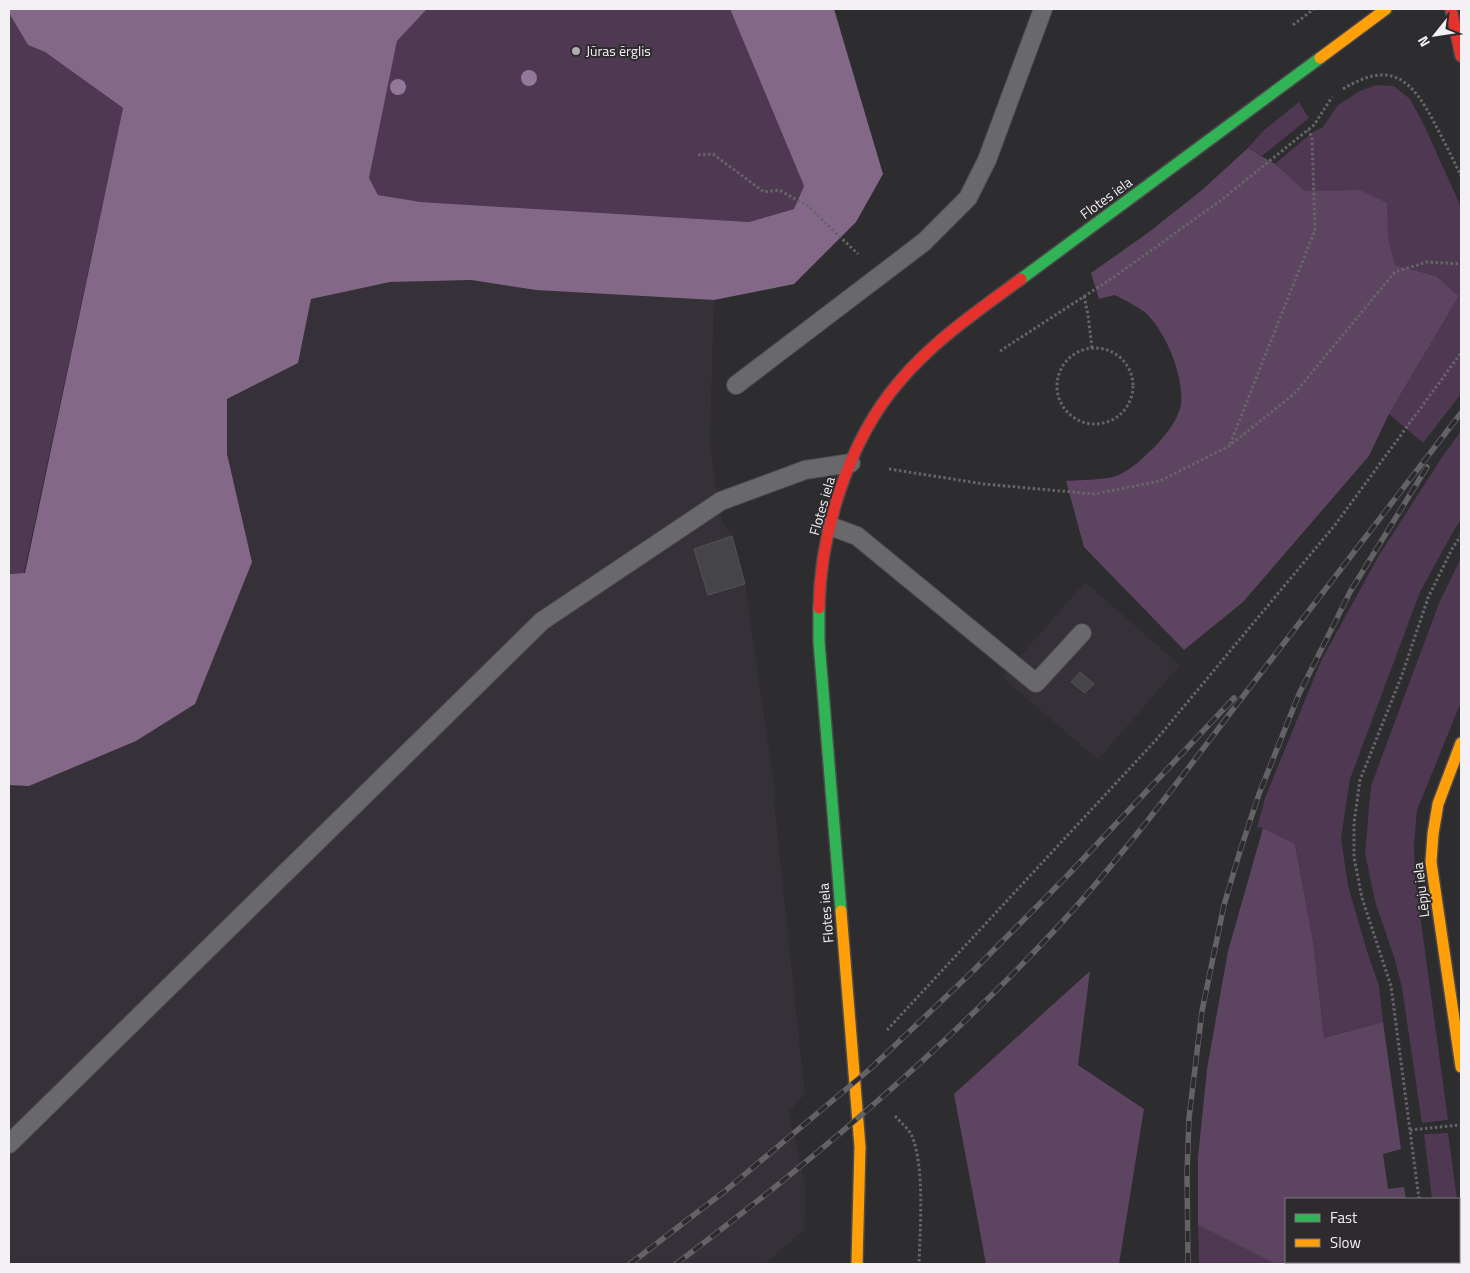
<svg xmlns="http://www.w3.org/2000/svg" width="1470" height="1273" font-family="'Titillium Web',sans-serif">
  <rect width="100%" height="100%" fill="#2d2c2e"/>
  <g fill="#363038">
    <polygon points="471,280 536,290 714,300 710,440 715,484 721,501 722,522 732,536 745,584 775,791 774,802 805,1094 789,1112 806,1189 804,1230 765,1264 9,1264 9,785 29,786 252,562 227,454 226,399 298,363 311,299 390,282"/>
    <polygon points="1085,582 1180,665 1098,760 1002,677"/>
  </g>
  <g fill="#4e3852">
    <polygon points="427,9 730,9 804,186 794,209 749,222 421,202 378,195 369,178 397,41"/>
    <polygon points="9,13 28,45 45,52 123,108 24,573 9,574"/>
    <polygon points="1376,85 1394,86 1410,99 1424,125 1461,207 1461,394 1423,443 1389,414 1459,296 1436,276 1395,265 1388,237 1386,203 1361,190 1305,192 1275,164 1313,132 1323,127 1338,105 1360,91"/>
    <polygon points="1299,102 1309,118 1262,156 1248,148 1263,131"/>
    <polygon points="1461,431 1461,520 1454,530 1420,592 1350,779 1341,838 1348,886 1367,951 1379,986 1383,1022 1324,1038 1313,940 1295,844 1263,828 1257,827 1265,798 1321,661 1378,557 1442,457"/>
    <polygon points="1461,558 1461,702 1417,810 1414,844 1415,878 1448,1120 1422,1123 1402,988 1395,960 1375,901 1365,853 1371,786 1439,603"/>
    <polygon points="1448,1133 1457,1199 1432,1199 1424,1134"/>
    <polygon points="1198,1225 1276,1264 1199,1264"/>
  </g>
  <g fill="#5d4461">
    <path d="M1248,148L1275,164L1305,191L1361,190L1387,203L1388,237L1395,265L1436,276L1459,296L1389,414L1369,456L1243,602L1184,650L1084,547L1066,481C1079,480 1106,480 1116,476C1127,472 1139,462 1147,454C1160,443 1179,420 1181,404C1184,377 1167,335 1148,315C1139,307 1126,301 1115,295L1099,299L1091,273L1149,232L1202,190Z"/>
    <polygon points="1263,828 1295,844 1313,940 1324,1038 1383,1022 1401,1149 1383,1154 1388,1189 1404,1187 1406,1199 1286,1199 1286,1262 1417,1262 1418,1264 1276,1264 1198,1225 1198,1157 1207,1069 1228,951"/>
    <polygon points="1090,971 1078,1065 1144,1109 1119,1264 986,1264 954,1094"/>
  </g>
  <polygon fill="#836888" points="9,9 427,9 397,41 369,178 378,195 421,202 749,222 794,209 804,186 730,9 834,9 883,174 856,222 794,284 714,300 536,290 471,280 390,282 311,299 298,363 227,399 227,454 252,562 195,704 136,741 29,786 9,785 9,574 25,573 123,108 45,52 28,45 9,13"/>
  <g fill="#454446" stroke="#535254">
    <polygon points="732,536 745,584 708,595 694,549"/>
    <polygon points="1080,672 1094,684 1085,693 1071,682"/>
  </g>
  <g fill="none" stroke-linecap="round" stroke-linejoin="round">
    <defs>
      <g id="lane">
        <polyline points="736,385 924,242 968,198 987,160 1043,9"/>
        <polyline points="830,526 857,536 1036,683 1082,633"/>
        <polyline points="9,1144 542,621 721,501 805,470 851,463"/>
      </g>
      <g id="fast">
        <polyline points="1021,279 1320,58"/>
        <polyline points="819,608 819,642 841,911"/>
      </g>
      <g id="slow">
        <polyline points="1320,58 1386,9"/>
        <polyline points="1461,743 1438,804 1433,834 1431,862 1461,1067"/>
        <polyline points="841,911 860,1147 857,1264"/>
      </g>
      <g id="jam">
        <polyline points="1451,9 1461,56"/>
        <path d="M819,608C820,532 849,440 899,382C933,341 979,310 1021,279"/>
      </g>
    </defs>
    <use href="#lane" stroke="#4a494b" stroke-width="20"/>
    <use href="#fast" stroke="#4a494b" stroke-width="14"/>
    <use href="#slow" stroke="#4a494b" stroke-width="14"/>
    <use href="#jam" stroke="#4a494b" stroke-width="14"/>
    <g stroke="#666567" stroke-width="3" stroke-dasharray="2.5 2.5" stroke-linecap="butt">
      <polyline points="1293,25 1314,9"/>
      <path d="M1343,89C1392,59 1412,80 1435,124C1444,141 1453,159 1461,176"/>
      <polyline points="698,155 713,154 764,192 779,190 808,206 858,254"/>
      <polyline points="1084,296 1088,315 1092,348"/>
      <circle cx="1095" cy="386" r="38"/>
      <polyline points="1000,351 1114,277 1220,201 1314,125 1332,97"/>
      <polyline points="1230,444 1315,230 1312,137 1308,130"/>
      <polyline points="889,469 984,484 1094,494 1160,481 1229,446 1294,394 1395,272 1427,262 1461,264"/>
      <polyline points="887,1030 1156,740 1335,525 1461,353"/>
      <path d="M895,1116C900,1122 909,1129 912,1136C925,1168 920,1229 919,1264"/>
      <polyline points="1410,1130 1461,1125"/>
      <polyline points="1419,1199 1391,986 1362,898 1354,857 1354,823 1360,780 1402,675 1428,598 1453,547 1461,536"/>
      <polyline points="1427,1262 1428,1264"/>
    </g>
    <use href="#lane" stroke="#69686a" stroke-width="18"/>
    <use href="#fast" stroke="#30b455" stroke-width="11"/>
    <use href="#slow" stroke="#ff9f0a" stroke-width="11"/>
    <use href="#jam" stroke="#e5322d" stroke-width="11"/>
    <defs>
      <g id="rail">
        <polyline points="630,1264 725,1191 870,1069 972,972 1068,875 1234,698"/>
        <path d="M676,1264C809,1164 939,1054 1053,932C1122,858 1182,776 1244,695C1316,601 1389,507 1461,413"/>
        <polyline points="1188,1264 1187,1174 1189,1118 1202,1011 1224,905 1240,851 1259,794 1299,694 1350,592 1427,467"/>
      </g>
    </defs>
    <use href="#rail" stroke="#636264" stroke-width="5.5"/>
    <use href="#rail" stroke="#2e2b2f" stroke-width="4" stroke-dasharray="11" stroke-linecap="butt"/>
  </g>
  <g fill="#937899">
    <circle cx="529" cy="78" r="8"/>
    <circle cx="398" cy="87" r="8"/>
  </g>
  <circle fill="#aeacae" stroke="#2e2b2f" stroke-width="2" cx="576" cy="51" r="5"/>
  <g text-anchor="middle" stroke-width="4" stroke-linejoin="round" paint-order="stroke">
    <g font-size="14" fill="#f3f1f3" stroke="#2e2b2f" text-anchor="start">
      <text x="586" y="56">Jūras ērglis</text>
    </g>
    <g font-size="14" fill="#f3f1f3" stroke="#2e2b2f">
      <text transform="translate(1106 198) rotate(-36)" y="5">Flotes iela</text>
      <text transform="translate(822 506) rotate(-74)" y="5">Flotes iela</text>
      <text transform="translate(1421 890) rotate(-97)" y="5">Lēpju iela</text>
      <text transform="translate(826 913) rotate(-95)" y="5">Flotes iela</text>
    </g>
  </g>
  <rect width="1470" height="1273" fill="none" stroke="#f3f1f3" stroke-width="20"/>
  <rect x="1285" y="1198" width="175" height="65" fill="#2e2b2f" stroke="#7d7a7d"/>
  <rect x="1295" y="1214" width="25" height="8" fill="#30b455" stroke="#7d7a7d"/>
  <text x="1330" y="1223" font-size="15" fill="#f3f1f3">Fast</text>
  <rect x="1295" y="1239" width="25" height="8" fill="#ff9f0a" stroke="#7d7a7d"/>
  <text x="1330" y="1248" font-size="15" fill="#f3f1f3">Slow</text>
  <g transform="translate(1435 35) rotate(240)" stroke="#2e2b2f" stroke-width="4" paint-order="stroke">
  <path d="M0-4L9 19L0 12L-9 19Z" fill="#f3f1f3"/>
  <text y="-8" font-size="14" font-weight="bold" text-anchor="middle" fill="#f3f1f3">N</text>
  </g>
</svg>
